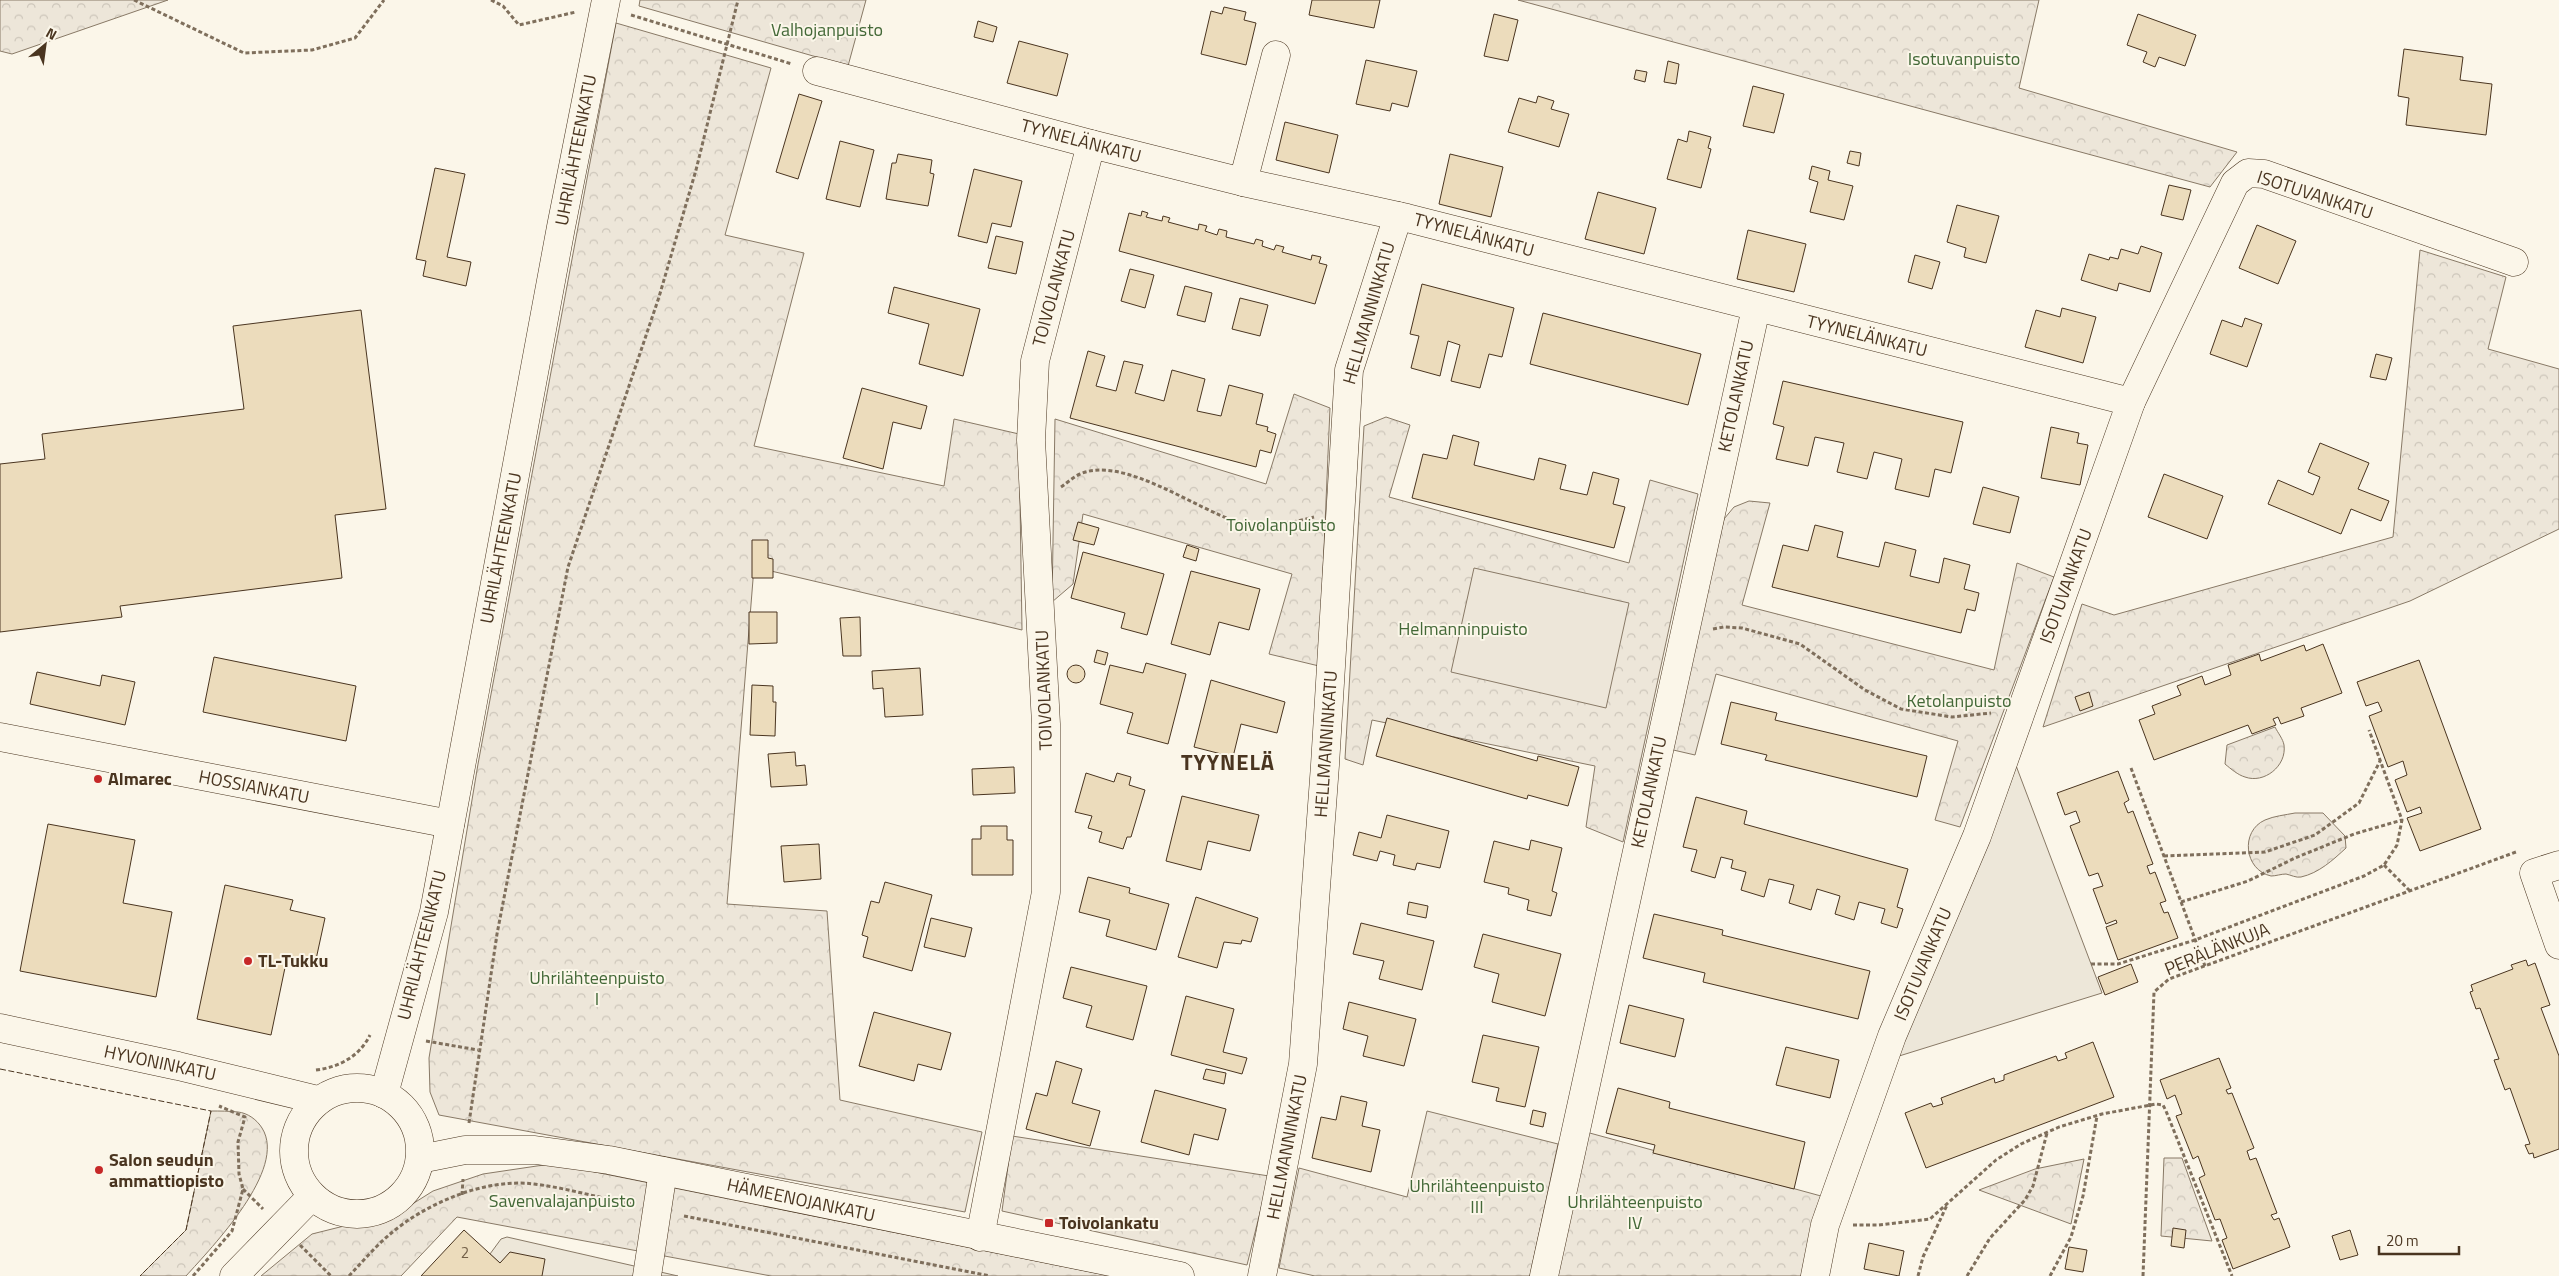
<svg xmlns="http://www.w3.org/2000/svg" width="2559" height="1276" font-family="'Titillium Web',sans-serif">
  <defs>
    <pattern id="forest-crowns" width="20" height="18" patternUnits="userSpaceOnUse" patternTransform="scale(1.25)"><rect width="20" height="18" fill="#ede6d9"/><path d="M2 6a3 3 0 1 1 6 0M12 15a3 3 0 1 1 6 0" fill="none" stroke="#cdc6ba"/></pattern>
  </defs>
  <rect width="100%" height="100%" fill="#fbf6e9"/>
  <g fill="url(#forest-crowns)" stroke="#887966">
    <polygon points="0,0 168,0 12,54 0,51"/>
    <polygon points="640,0 866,0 848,66 639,6"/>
    <polygon points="1518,0 2039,0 2019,88 2237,152 2210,187"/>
    <polygon points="616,23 771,68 725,235 804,253 754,446 944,486 954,419 1019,434 1022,630 754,567 727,904 827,911 840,1100 982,1132 965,1212 439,1115 430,1092 429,1058 478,764"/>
    <polygon points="2420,250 2506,277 2488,349 2559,369 2559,529 2410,601 2043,727 2082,604 2114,615 2393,537"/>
    <polygon points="1294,394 1330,408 1319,666 1269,654 1292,574 1083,514 1073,584 1052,602 1055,419 1266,484"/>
    <polygon points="1386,417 1410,425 1389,497 1629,563 1650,480 1698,494 1623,842 1586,827 1595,766 1372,720 1363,765 1345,759 1364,426"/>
    <polygon points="1749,501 1770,503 1742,605 1994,670 2017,563 2054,577 1960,827 1935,820 1958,741 1716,674 1695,755 1669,749 1724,519 1734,507"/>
    <path d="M2275,727C2278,733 2283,739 2284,745C2287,766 2264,784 2245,777C2238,775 2231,769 2225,764L2227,745Z"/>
    <path d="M2295,813H2323L2345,836L2346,848C2333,860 2319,873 2301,877C2296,878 2291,875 2286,874C2281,874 2276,876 2271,876C2244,870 2240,831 2265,820C2274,816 2285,815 2295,813Z"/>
    <path d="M211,1111C220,1111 229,1111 238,1112C248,1113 257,1120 262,1128C288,1169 212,1247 186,1276H140L186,1230Z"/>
    <polygon points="1427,1111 1558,1144 1530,1276 1315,1276 1279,1268 1299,1168 1407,1197"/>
    <polygon points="1586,1132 1821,1196 1801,1276 1555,1276"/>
    <polygon points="1012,1136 1269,1176 1247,1265 1002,1211"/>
    <polygon points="2164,1158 2182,1158 2212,1241 2161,1236"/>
    <polygon points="2084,1159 2071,1224 1979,1190 2035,1169"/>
    <polygon points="557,1163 595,1172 1111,1276 771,1276 457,1217 401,1276 261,1276 312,1234 356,1223 387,1220 433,1191 483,1174"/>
  </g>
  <polygon fill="#ede6d9" stroke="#887966" points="1474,568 1629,603 1606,708 1451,672"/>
  <g fill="#ede7d9" stroke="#887966">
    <polygon points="2009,747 2102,993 1883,1061"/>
    <polygon points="507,1237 678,1276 542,1276 510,1253 500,1263 490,1254 501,1239"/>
  </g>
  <g fill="#ecdcbc" stroke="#4a3520">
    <polygon points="1312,0 1380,0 1374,28 1309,15"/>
    <polygon points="1224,7 1246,12 1244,20 1256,23 1246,65 1201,54 1211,11 1222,14"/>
    <polygon points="1494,14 1518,20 1508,61 1484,56"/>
    <polygon points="2138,14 2196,35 2185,66 2159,57 2155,67 2143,62 2147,52 2127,45"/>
    <polygon points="978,21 997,27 993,42 974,37"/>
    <polygon points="1019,41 1068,54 1057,96 1007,83"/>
    <polygon points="2404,49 2463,57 2460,80 2492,84 2486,135 2406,125 2409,98 2398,96"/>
    <polygon points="1366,60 1417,71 1408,107 1392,103 1390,111 1356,104"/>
    <polygon points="1668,61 1679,64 1676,84 1664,82"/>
    <polygon points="1636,70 1647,72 1645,82 1634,79"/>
    <polygon points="1753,86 1784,94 1774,133 1743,126"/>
    <polygon points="799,94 822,101 798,179 776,172"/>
    <polygon points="1538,96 1554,101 1551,109 1569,114 1559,147 1508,132 1519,98 1536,103"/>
    <polygon points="1285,122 1338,135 1329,173 1276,160"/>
    <polygon points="1689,131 1711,137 1708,148 1711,149 1701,188 1667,179 1678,139 1687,142"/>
    <polygon points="840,141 874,150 860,207 826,199"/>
    <polygon points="1850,151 1861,153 1859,166 1847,163"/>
    <polygon points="898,154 932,160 930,173 934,174 928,206 886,199 892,163 896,163"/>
    <polygon points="1450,154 1503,167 1491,217 1439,204"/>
    <polygon points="1812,166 1830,171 1828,180 1853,186 1844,220 1810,212 1818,182 1809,179"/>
    <polygon points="435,168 465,174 447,257 471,262 466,286 423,276 426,261 416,259"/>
    <polygon points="974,169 1022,181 1011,227 992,223 987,243 958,236"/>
    <polygon points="2169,185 2191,190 2183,220 2161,215"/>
    <polygon points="1598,192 1656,208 1644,254 1585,239"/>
    <polygon points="1957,205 1999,216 1986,263 1964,257 1966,248 1947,242"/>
    <polygon points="1142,211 1148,213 1146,217 1162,221 1163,216 1170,218 1168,222 1198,230 1199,224 1207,226 1205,231 1217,235 1219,229 1227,231 1226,237 1254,244 1256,239 1263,241 1262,246 1274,250 1276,245 1284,247 1282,252 1311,260 1312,255 1321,257 1319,263 1327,265 1315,304 1119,251 1129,213 1141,216"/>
    <polygon points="2257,225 2296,241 2278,284 2239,268"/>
    <polygon points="1748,230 1806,244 1794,292 1737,279"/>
    <polygon points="996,236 1023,242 1016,274 988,268"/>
    <polygon points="2141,246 2162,253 2150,292 2119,283 2117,291 2081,280 2089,254 2109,260 2110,257 2118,259 2121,249 2138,254"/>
    <polygon points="1915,255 1940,262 1932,289 1908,282"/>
    <polygon points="1130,269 1154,275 1145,308 1121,301"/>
    <polygon points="1422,284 1514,308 1502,357 1489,354 1480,388 1451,381 1460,345 1448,341 1440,376 1411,368 1419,336 1410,334"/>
    <polygon points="1185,286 1212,293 1205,322 1177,315"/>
    <polygon points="894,287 980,309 963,376 919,364 929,324 888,313"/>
    <polygon points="1240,298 1268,305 1260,336 1232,329"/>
    <polygon points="2062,308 2096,317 2083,363 2025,347 2036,310 2060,317"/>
    <polygon points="361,310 386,509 335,515 342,578 120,606 122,617 0,632 0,464 45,459 42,434 244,409 233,326"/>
    <polygon points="1543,313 1701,354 1688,405 1530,364"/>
    <polygon points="2245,318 2262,324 2247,367 2210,354 2222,320 2242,327"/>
    <polygon points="1088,351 1105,356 1096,386 1116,391 1124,361 1143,365 1135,393 1164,401 1172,370 1205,379 1197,411 1221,416 1229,385 1263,394 1256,424 1268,427 1267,431 1276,434 1271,453 1260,450 1256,467 1070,418"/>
    <polygon points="2376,354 2392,358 2386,380 2370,377"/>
    <polygon points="1783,381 1963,422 1951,473 1935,469 1929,497 1895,489 1902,459 1874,452 1867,479 1837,472 1844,443 1815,437 1808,466 1776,459 1784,427 1773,424"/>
    <polygon points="862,388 927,406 921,429 893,422 883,469 843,458"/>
    <polygon points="2051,427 2079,433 2077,443 2088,445 2080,485 2041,478"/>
    <polygon points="1453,435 1479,442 1474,465 1534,480 1539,458 1566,465 1560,489 1587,495 1593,472 1619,479 1613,504 1625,507 1614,548 1412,498 1423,454 1447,459"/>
    <polygon points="2320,443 2369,463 2358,489 2389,501 2381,521 2351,509 2341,534 2268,504 2278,480 2313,495 2320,477 2308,472"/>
    <polygon points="2164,474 2223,496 2207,539 2148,517"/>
    <polygon points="1983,487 2019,497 2010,533 1973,524"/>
    <polygon points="1078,522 1099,528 1094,545 1073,540"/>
    <polygon points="1815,525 1843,532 1837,557 1879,567 1885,542 1916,550 1910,576 1939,583 1944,558 1970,565 1964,589 1979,593 1975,611 1967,609 1961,633 1772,587 1783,545 1808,551"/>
    <polygon points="752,540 768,540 768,558 773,559 773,578 752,578"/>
    <polygon points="1187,545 1199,549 1196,561 1183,557"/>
    <polygon points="1083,552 1164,574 1147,635 1121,628 1125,613 1071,598"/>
    <polygon points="1191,571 1260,589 1249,630 1219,622 1210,655 1171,644"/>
    <polygon points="749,612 777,612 777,643 749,644"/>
    <polygon points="860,617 861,656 843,656 840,618"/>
    <polygon points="2323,644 2342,693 2301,708 2304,716 2281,724 2278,717 2273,719 2276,725 2252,734 2248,725 2154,760 2139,720 2155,714 2152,706 2181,695 2177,686 2202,676 2205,685 2231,675 2228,665 2259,654 2261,661 2304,645 2306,651"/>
    <polygon points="1097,650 1108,653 1105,665 1094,662"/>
    <polygon points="214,657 356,686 346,741 203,712"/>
    <polygon points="2419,660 2481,829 2420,851 2407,818 2422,813 2420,807 2407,812 2395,780 2407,775 2403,761 2388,767 2369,716 2382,711 2378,702 2366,706 2357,682"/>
    <polygon points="1146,663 1186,674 1168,744 1127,733 1133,713 1100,704 1110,665 1143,673"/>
    <circle cx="1076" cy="674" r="9"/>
    <polygon points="920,668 923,715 885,717 883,688 873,689 872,671"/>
    <polygon points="37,672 100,686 102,675 135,682 125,725 30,704"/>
    <polygon points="1211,680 1285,702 1277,733 1241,724 1233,757 1194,747"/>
    <polygon points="752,685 773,686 773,702 776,702 775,736 750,735"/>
    <polygon points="2089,692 2093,706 2080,711 2075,697"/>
    <polygon points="1731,702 1777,713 1775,720 1927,756 1917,797 1765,760 1767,755 1721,744"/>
    <polygon points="1387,718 1537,761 1538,756 1579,767 1568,806 1528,795 1527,799 1376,756"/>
    <polygon points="795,752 796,766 805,765 807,785 771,787 768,754"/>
    <polygon points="1014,767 1015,793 973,795 972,769"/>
    <polygon points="2118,771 2129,800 2124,803 2128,813 2133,811 2153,864 2147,866 2150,874 2155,872 2166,901 2160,903 2164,913 2168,912 2178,938 2118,960 2106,927 2117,923 2116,920 2106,924 2093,889 2103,886 2098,873 2089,876 2070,826 2080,822 2076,811 2065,815 2057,793"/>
    <polygon points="1086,773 1114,782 1117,773 1131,777 1129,785 1145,790 1131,837 1127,837 1123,849 1099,842 1102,832 1088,828 1092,816 1075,812"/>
    <polygon points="1182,796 1259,815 1250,851 1208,841 1201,870 1166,861"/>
    <polygon points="1696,797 1747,811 1744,824 1908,869 1897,907 1903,909 1897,928 1881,923 1885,909 1859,902 1854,920 1835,914 1840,896 1817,889 1811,910 1789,903 1794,885 1769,879 1764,897 1741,890 1746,872 1731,868 1733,860 1721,857 1715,878 1691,871 1697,850 1683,847"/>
    <polygon points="1387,815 1449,831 1440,868 1417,863 1415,870 1393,865 1395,855 1380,851 1377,861 1353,855 1359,832 1381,838"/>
    <polygon points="48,824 135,840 123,903 172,912 156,997 20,971"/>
    <polygon points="981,826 1007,826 1007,840 1013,840 1013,875 972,875 972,839 981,839"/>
    <polygon points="1531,840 1562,848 1552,891 1557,893 1551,916 1527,910 1529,900 1508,894 1509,888 1484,882 1494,841 1529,850"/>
    <polygon points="819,844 821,879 784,882 781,846"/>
    <polygon points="1088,877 1130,888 1129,893 1169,904 1156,950 1106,936 1110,920 1079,912"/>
    <polygon points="885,882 932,895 912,971 863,957 868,937 862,935 871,901 879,903"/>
    <polygon points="225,885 293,900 290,910 325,918 315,964 287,958 271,1035 197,1019"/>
    <polygon points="1196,897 1258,918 1251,942 1242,940 1241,944 1224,942 1217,968 1178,957"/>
    <polygon points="1409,902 1428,906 1426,918 1407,914"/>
    <polygon points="1654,914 1723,930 1722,935 1870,971 1858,1019 1703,982 1705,973 1643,958"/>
    <polygon points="931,918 972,928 965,957 924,947"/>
    <polygon points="1361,923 1434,941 1422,990 1379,979 1384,961 1353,954"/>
    <polygon points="1483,934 1561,954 1545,1016 1492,1002 1499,974 1474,967"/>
    <polygon points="2526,960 2528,966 2535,963 2550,1005 2541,1008 2559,1056 2559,1149 2534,1158 2533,1153 2529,1154 2525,1145 2530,1144 2510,1088 2505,1090 2494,1060 2499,1059 2480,1008 2476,1009 2470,992 2473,991 2471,985 2513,969 2511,965"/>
    <polygon points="2131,964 2138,982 2105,995 2098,977"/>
    <polygon points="1071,967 1147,986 1133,1040 1086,1027 1092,1006 1063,998"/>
    <polygon points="1186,996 1234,1009 1223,1052 1247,1058 1242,1074 1171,1055"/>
    <polygon points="1349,1002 1416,1019 1404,1066 1363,1056 1368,1036 1343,1029"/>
    <polygon points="1629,1005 1684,1019 1675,1057 1620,1043"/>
    <polygon points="874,1012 951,1033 941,1070 918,1064 914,1081 859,1066"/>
    <polygon points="1483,1035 1539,1047 1525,1107 1496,1101 1499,1088 1472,1082"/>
    <polygon points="2093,1042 2114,1097 1926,1168 1905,1113 1931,1103 1933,1107 1943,1104 1941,1098 1994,1078 1995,1083 2004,1080 2004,1075 2056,1056 2058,1061 2067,1058 2065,1053"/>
    <polygon points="1786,1047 1839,1060 1830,1098 1776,1085"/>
    <polygon points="2219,1058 2231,1088 2226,1090 2228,1094 2232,1093 2254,1148 2247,1151 2250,1160 2256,1158 2277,1213 2271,1215 2274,1220 2279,1218 2290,1247 2233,1269 2222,1240 2227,1238 2220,1219 2215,1220 2199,1178 2205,1175 2198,1156 2193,1159 2176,1116 2182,1114 2175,1095 2167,1099 2160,1080"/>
    <polygon points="1056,1061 1082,1069 1072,1103 1100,1111 1090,1146 1026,1129 1036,1093 1047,1096"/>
    <polygon points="1206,1069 1226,1073 1224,1084 1203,1079"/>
    <polygon points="1618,1088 1670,1102 1669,1108 1805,1142 1794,1189 1653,1153 1655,1145 1606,1133"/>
    <polygon points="1155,1090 1226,1109 1218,1140 1194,1134 1189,1155 1141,1142"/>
    <polygon points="1341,1096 1367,1102 1362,1126 1380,1130 1371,1172 1312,1158 1321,1117 1336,1120"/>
    <polygon points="1533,1110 1546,1113 1543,1127 1530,1124"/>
    <polygon points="2173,1228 2186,1230 2184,1248 2171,1246"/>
    <polygon points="464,1230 500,1263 510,1252 545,1259 542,1276 421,1276"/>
    <polygon points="2350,1230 2358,1255 2340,1260 2332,1236"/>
    <polygon points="1869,1243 1904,1251 1899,1276 1864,1269"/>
    <polygon points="2069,1247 2087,1250 2083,1272 2065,1269"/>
  </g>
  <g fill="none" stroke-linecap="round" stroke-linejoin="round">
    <defs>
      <g id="minor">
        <polyline points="817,71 1091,144 1243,182 1407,218 2131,402"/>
        <polyline points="1243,182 1276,55"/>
        <polyline points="0,737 450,824"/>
        <polyline points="2559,865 2534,873 2559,945"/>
        <polyline points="0,1028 178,1066 318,1100"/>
        <circle cx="357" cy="1151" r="63"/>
        <polyline points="384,1094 434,912 561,227 606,0"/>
        <polyline points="420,1159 465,1150 535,1150 609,1160 1180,1276"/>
        <polyline points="980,1237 1046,892 1046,724 1031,440 1035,361 1091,144"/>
        <polyline points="234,1276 312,1196"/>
        <polyline points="647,1276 663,1171"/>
        <polyline points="1262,1276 1303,1064 1325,765 1349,370 1398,216"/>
        <polyline points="1544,1276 1756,308"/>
        <polyline points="1815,1276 1825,1225 1892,1036 1977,836 2131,402 2235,183 2248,173 2264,174 2514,262"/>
      </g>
    </defs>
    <use href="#minor" stroke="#4a3520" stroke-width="29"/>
    <g stroke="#7f6f5c" stroke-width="3" stroke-dasharray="4 2.5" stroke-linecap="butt">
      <polyline points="134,0 244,53 312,50 355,38 384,0"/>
      <polyline points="491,0 503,6 519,25 576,12"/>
      <polyline points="631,15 792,64"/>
      <path d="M1061,487C1067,483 1073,477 1080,474C1123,455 1195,509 1238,522C1261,529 1291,523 1314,517"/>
      <polyline points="1713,629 1724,627 1742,628 1800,644 1865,690 1901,709 1952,717 1991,713"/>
      <polyline points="2131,768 2205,966"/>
      <polyline points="2164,856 2265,852 2315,835 2359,803 2380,761"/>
      <polyline points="2384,865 2410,891"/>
      <polyline points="2181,902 2248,881 2295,858 2354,834 2402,820"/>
      <polyline points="2091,964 2118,964 2195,940 2364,876 2384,865 2397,845 2402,820 2369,730"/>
      <polyline points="426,1041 478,1050"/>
      <path d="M316,1070C339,1067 359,1057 370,1035"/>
      <polyline points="469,1123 497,934 568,567 659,297 696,170 738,0"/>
      <polyline points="243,1189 263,1209"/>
      <polyline points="462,1195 463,1179"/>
      <polyline points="684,1216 990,1276"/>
      <polyline points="1853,1225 1878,1225 1930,1219 1996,1160 2021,1144 2059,1127 2102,1114 2156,1104 2163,1105 2166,1111 2232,1276"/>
      <polyline points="300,1245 331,1276"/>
      <polyline points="193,1276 232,1231 243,1189 239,1174 238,1142 245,1117 219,1106"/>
      <path d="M349,1276C362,1262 375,1247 389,1235C426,1203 485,1178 534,1184C567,1188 599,1198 632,1204"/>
      <polyline points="1918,1276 1923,1257 1947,1205"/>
      <polyline points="1967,1276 1990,1238 2025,1200 2033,1186 2047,1133"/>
      <polyline points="2050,1276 2071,1237 2083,1196 2097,1116"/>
      <polyline points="2143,1276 2154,992 2169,979 2516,852"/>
    </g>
    <use href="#minor" stroke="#fbf6e9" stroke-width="28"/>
    <polyline stroke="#4a3520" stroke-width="1" stroke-dasharray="6 2.5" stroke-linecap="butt" points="0,1069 211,1111 186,1230 140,1276"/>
  </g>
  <g fill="#c62828" stroke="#fbf6e9" stroke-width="2">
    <circle cx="98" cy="779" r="5"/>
    <circle cx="248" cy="961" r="5"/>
    <circle cx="99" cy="1170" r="5"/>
    <rect x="1044" y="1218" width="10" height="10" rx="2.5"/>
  </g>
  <g text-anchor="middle" stroke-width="4" stroke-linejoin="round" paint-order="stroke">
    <g font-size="15" fill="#725f47">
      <text x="465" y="1258">2</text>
    </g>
    <g font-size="18" fill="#436837" stroke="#fbf6e9">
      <text x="827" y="36">Valhojanpuisto</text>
      <text x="1964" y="65">Isotuvanpuisto</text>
      <text x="1281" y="531">Toivolanpuisto</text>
      <text x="1463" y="635">Helmanninpuisto</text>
      <text x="1959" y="707">Ketolanpuisto</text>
      <text x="597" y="984">Uhrilähteenpuisto<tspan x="597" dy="21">I</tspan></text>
      <text x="1477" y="1192">Uhrilähteenpuisto<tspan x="1477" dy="21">III</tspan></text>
      <text x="562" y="1207">Savenvalajanpuisto</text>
      <text x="1635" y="1208">Uhrilähteenpuisto<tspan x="1635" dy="21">IV</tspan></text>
    </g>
    <g font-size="18" fill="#4a3520" stroke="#fbf6e9">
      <text transform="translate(1081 141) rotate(15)" y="6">TYYNELÄNKATU</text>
      <text transform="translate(576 150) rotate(-79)" y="6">UHRILÄHTEENKATU</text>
      <text transform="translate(2315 195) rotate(18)" y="6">ISOTUVANKATU</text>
      <text transform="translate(1474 235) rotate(15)" y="6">TYYNELÄNKATU</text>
      <text transform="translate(1054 288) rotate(-75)" y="6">TOIVOLANKATU</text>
      <text transform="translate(1369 313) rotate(-74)" y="6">HELLMANNINKATU</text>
      <text transform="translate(1867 336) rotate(14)" y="6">TYYNELÄNKATU</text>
      <text transform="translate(1736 396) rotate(-78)" y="6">KETOLANKATU</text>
      <text transform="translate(501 548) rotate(-79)" y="6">UHRILÄHTEENKATU</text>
      <text transform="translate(2066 586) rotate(-70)" y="6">ISOTUVANKATU</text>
      <text transform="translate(1044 690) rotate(-92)" y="6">TOIVOLANKATU</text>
      <text transform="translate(1326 744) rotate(-86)" y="6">HELLMANNINKATU</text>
      <text transform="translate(254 787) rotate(11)" y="6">HOSSIANKATU</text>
      <text transform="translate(1649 792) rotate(-78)" y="6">KETOLANKATU</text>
      <text transform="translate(422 945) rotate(-76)" y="6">UHRILÄHTEENKATU</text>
      <text transform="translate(2217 949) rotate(-22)" y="6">PERÄLÄNKUJA</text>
      <text transform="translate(1923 964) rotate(-67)" y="6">ISOTUVANKATU</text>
      <text transform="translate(160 1063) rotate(12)" y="6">HYVONINKATU</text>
      <text transform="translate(1287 1147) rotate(-79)" y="6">HELLMANNINKATU</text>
      <text transform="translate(801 1200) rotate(12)" y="6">HÄMEENOJANKATU</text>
    </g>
    <g font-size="18" font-weight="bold" fill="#4a3520" stroke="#fbf6e9" text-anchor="start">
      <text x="108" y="785">Almarec</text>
      <text x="258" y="967">TL-Tukku</text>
      <text x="109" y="1166">Salon seudun<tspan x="109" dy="21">ammattiopisto</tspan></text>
      <text x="1059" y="1229">Toivolankatu</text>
    </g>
    <g font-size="22" font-weight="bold" letter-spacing="1" fill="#4a3520" stroke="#fbf6e9">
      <text x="1228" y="770">TYYNELÄ</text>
    </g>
  </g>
  <g transform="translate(45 45) rotate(29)" stroke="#fbf6e9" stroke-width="4" paint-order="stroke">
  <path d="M0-4L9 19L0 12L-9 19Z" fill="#4a3520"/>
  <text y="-8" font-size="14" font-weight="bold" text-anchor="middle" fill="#4a3520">N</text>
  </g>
  <path d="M2379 1246v8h80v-8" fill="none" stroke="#4a3520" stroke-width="2.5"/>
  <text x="2386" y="1246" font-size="15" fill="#4a3520" stroke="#fbf6e9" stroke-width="4" paint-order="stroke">20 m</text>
</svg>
